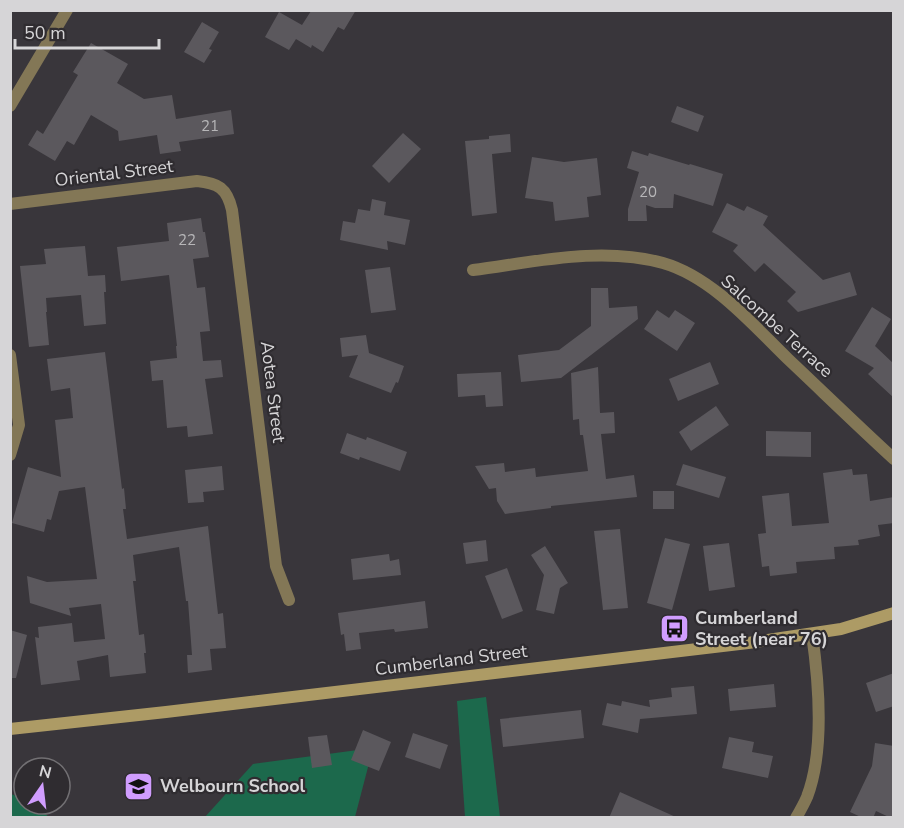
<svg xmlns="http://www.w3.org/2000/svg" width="904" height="828" font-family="'Nunito Sans',sans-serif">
  <rect width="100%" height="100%" fill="#39363b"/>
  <g fill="#1c694c">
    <polygon points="486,697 500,817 465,817 457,701"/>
    <polygon points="373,748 355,817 204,818 253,764"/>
    <polygon points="11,794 24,799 24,804 32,804 49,817 11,817"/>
  </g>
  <g fill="#5b585d">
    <polygon points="310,10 356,10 344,30 338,27 323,52 312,45 311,48 296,39 289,50 265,37 279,12 302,25 311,11"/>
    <polygon points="202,22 219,32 209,49 212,50 204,63 184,52"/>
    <polygon points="91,43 128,64 117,83 144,99 172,95 176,119 231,110 234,134 179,142 181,151 160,154 157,135 119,141 118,131 91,115 74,145 67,141 55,161 28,145 37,130 43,134 78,75 73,72"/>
    <polygon points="677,106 704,116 698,132 671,122"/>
    <polygon points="403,133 421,149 389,183 372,166"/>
    <polygon points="510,134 511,152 492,154 497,213 472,216 465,141 489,139 489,136"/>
    <polygon points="632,151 648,156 649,153 689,165 690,164 723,174 713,206 674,194 673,208 655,208 646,205 647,221 628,221 628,209 639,172 627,168"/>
    <polygon points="532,157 564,162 597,158 601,195 587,197 589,217 555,221 553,202 525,198"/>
    <polygon points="372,199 386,202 384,215 410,220 405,245 387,241 388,250 340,240 343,221 355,223 358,209 370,211"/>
    <polygon points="727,203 744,211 747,206 768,216 763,225 823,280 850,272 857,295 798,312 787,301 796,292 764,263 755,272 733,251 738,245 712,232"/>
    <polygon points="201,218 203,232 205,232 209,257 193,259 197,288 205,287 210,331 200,332 203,361 221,360 223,377 205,379 213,434 188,437 187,426 167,428 163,380 152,381 150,361 177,358 176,346 177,346 169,275 121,281 117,247 169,241 167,223"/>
    <polygon points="85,246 88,276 105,275 106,292 104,292 106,324 84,326 81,295 46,298 47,312 46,312 49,345 29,347 20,266 46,264 44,249"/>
    <polygon points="390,267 396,310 371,313 365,270"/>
    <polygon points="591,288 608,288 609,308 637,306 638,319 561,378 521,382 518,355 559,350 591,326"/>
    <polygon points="872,307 891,319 875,346 894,364 894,398 868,374 874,368 845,351"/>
    <polygon points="657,310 669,318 675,310 695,323 677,351 644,329"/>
    <polygon points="366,335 369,353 404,366 398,383 396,382 391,393 349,377 358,355 342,357 340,338"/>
    <polygon points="105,352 122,489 124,488 126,509 123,509 127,539 208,526 218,614 223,613 226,648 210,649 212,670 188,673 187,655 192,655 188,601 186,601 179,547 133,555 136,581 133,581 139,635 144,634 146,653 144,653 146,673 110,677 108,655 77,661 80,680 41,685 35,637 39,638 38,627 72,623 74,642 105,639 101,604 69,608 71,616 30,603 27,576 47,582 97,579 85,487 59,491 51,520 47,519 44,532 12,523 28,467 61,477 55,420 73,418 70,388 51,391 47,359"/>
    <polygon points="710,362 719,384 678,401 669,379"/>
    <polygon points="598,367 600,413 614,412 615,433 601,434 606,479 634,475 637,497 551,506 551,508 505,514 497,501 496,488 489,489 475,466 504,463 505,472 535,468 536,477 588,471 583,435 580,435 579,419 573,420 571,373"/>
    <polygon points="501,372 503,406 486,407 485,395 458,397 457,374"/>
    <polygon points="716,406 729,425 691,451 679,432"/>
    <polygon points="766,431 811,432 811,457 766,456"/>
    <polygon points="347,433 366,440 367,437 407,452 400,471 360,457 359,460 340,453"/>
    <polygon points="683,464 726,477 719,498 676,485"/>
    <polygon points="222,466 224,490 203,492 204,502 188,503 185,470"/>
    <polygon points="852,469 853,475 867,474 870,501 894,497 894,523 878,525 880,536 858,540 859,545 834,547 835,559 796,562 797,573 770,576 769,566 762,567 758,534 766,533 762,496 789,493 792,526 829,523 823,473"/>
    <rect x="653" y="491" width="21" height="18"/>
    <polygon points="620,529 628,608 603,610 594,531"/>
    <polygon points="665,538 690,544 672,610 647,603"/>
    <polygon points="486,540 488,561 466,564 463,543"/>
    <polygon points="729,543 735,587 709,591 703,546"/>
    <polygon points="545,546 568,583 560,588 554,614 536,610 544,575 531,555"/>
    <polygon points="389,554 390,561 399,559 401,575 353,580 351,559"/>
    <polygon points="507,568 523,611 502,619 485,576"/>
    <polygon points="425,601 428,628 395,632 394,629 359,633 361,649 346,651 344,634 341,635 338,613"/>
    <polygon points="10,630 27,635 16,678 10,678"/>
    <polygon points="894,673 894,706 876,712 866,683"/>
    <polygon points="774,684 776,707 730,711 728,689"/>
    <polygon points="694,686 697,714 640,719 638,733 602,725 607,703 621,706 622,701 650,707 649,700 672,697 671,688"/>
    <polygon points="581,710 584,738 503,747 500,719"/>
    <polygon points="363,730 391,742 379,771 351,760"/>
    <polygon points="413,733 448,745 440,769 405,757"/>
    <polygon points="327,735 332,765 312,768 308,737"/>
    <polygon points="729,737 754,742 752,752 773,756 768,778 722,768"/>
    <polygon points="875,743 894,746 894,818 891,818 876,811 873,818 863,818 850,812 872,766"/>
    <polygon points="620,792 678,818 609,818"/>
  </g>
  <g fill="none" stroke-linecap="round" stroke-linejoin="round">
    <g stroke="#837756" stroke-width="12">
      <polyline points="10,106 67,10"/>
      <path d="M10,204L197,181C218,183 227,188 232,210L276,566L289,600"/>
      <path d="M473,270C535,262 601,246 663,263C712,277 752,324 788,359C823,392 858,426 894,459"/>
      <polyline points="10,355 19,425 10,455"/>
      <path d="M796,818C800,811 804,804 807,797C825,750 819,683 812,634"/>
    </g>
    <polyline stroke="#ad9b65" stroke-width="12" points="10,729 166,712 748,643 841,629 894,613"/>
  </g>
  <defs>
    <symbol id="bus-square" viewBox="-11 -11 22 22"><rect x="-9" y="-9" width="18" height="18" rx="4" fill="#d09dfe" stroke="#2f2c30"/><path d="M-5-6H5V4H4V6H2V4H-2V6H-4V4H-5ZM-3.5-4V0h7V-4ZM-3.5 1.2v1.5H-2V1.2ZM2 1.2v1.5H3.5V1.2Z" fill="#111"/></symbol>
    <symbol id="school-square" viewBox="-11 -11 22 22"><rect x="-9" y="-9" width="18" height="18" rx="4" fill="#d09dfe" stroke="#2f2c30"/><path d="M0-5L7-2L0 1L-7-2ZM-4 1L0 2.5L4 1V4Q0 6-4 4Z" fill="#111"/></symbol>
  </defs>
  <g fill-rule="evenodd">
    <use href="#bus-square" x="658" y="612" width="33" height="33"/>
    <use href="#school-square" x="122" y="770" width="33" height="33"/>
  </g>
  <g text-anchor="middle" stroke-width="4.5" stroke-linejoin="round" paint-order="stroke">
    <g font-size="15" fill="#b7b6b8">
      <text x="210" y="131">21</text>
      <text x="648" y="197">20</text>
      <text x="187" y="245">22</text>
    </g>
    <g font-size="18" fill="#d6d5d7" stroke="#2f2c30">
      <text transform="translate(114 173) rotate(-7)" y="6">Oriental Street</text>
      <text transform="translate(777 326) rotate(42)" y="6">Salcombe Terrace</text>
      <text transform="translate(273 392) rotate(83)" y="6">Aotea Street</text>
      <text transform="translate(451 660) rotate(-7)" y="6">Cumberland Street</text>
    </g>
    <g font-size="18" font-weight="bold" fill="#d6d5d7" stroke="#2f2c30" text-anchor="start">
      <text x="695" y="624">Cumberland<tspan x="695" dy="21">Street (near 76)</tspan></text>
      <text x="160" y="792">Welbourn School</text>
    </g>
  </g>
  <rect width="904" height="828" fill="none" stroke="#d6d5d7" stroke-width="24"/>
  <g transform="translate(42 786) rotate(14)"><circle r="28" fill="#2f2c30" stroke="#727073" stroke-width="1.5"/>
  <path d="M0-4.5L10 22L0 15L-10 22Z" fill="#d09dfe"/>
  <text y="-9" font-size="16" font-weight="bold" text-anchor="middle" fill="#d6d5d7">N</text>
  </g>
  <path d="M15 39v9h144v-9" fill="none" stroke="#d6d5d7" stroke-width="3"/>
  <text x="24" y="39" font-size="18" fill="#d6d5d7" stroke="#2f2c30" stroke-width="4.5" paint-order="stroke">50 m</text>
</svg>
